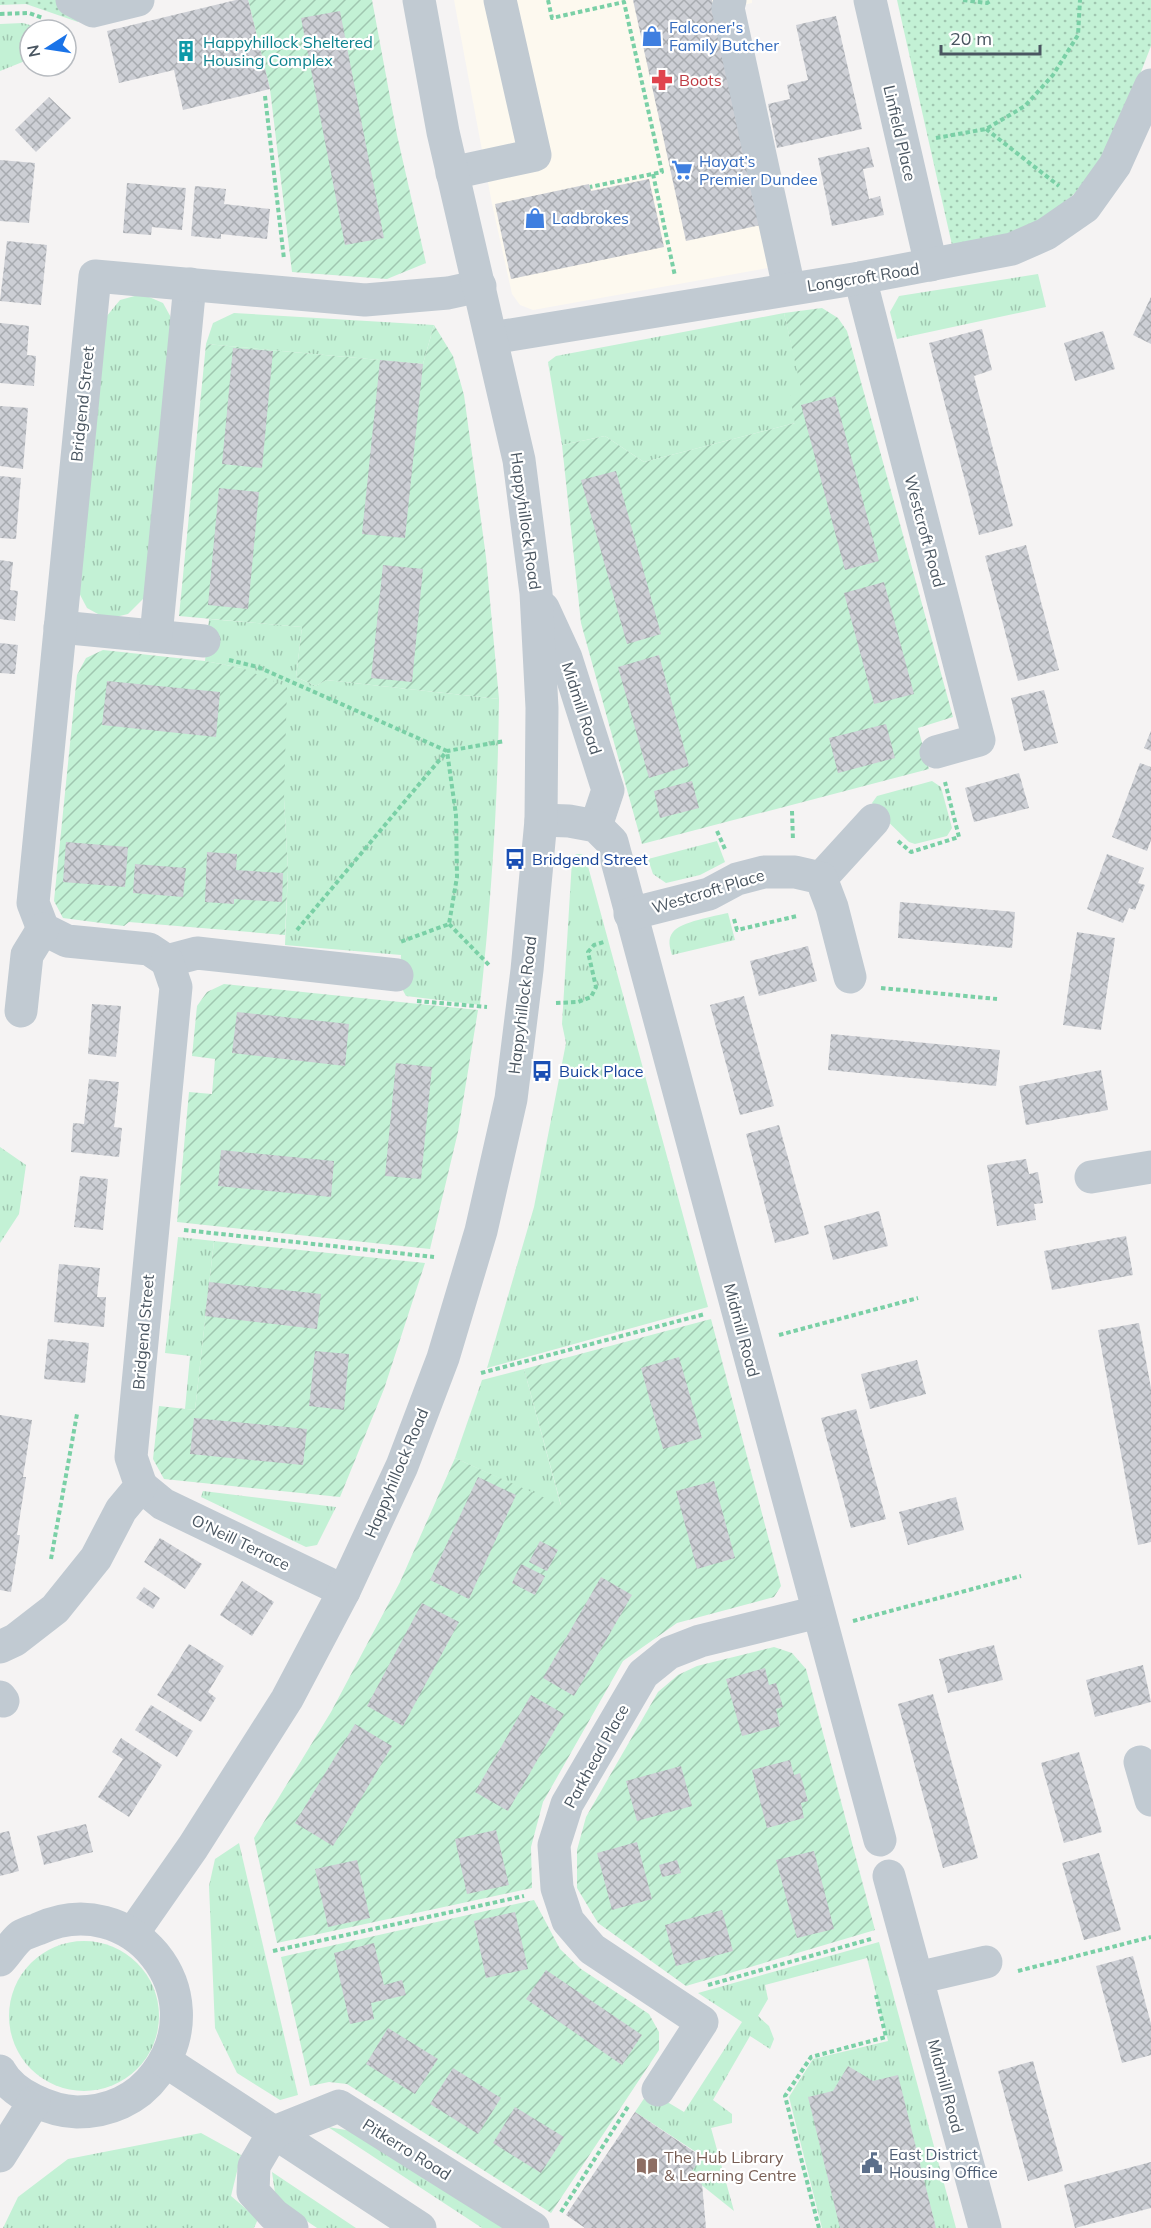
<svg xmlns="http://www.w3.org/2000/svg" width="1151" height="2228" font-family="Mulish,sans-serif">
  <defs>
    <pattern id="grass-tufts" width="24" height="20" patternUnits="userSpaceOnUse" patternTransform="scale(1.5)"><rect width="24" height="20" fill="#c3f1d5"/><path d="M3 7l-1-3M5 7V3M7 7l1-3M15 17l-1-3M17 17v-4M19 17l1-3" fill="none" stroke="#a0c6b0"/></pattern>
    <pattern id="park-dots" width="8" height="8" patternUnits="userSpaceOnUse" patternTransform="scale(1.5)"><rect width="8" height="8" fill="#c3f1d5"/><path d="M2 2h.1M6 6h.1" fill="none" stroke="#a0c6b0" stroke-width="1.8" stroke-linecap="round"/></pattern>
    <pattern id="garden-furrows" width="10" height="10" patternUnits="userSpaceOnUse" patternTransform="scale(1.5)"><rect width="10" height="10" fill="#c3f1d5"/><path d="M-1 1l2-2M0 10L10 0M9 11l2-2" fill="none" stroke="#a0c6b0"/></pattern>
    <pattern id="building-cross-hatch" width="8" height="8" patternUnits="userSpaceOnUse" patternTransform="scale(1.5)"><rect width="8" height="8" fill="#cdcfd5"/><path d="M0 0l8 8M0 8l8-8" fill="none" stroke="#a8abb0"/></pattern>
  </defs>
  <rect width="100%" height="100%" fill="#f5f3f3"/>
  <polygon fill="#fdf9ef" points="454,0 752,0 752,3 739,6 796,263 533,310 520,305 512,294 492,204"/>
  <g fill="url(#grass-tufts)">
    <polygon points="23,23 47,30 30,30 30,59 0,71 0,24"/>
    <polygon points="1038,274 1046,307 897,339 890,312 899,296"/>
    <polygon points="142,294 163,303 174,323 144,598 128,614 107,619 87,608 77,589 106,317 120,300"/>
    <polygon points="234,313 434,325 423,364 206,344 213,323"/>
    <polygon points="784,313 803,393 795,423 644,462 605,436 562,445 548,362 556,356"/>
    <path d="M209,619L302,627L296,677L316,686L326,680L499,699C498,802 491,903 480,1005L406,996L399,983L401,955L285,945L288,870L284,799L242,668L205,661Z"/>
    <polygon points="932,781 941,787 952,828 947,836 915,844 909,842 878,812 872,803 877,796"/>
    <polygon points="717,841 725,862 700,875 666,883 653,874 648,859"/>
    <polygon points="576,854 582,854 586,859 708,1307 487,1368 534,1207 566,1043 562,1024 572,860"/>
    <path d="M728,913L735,940L672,955C670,948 667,939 673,932C680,922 715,916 728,913Z"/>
    <polygon points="0,1147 26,1165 19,1214 0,1243"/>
    <polygon points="178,1237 214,1241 195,1410 185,1409 190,1356 165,1353"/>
    <polygon points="524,1369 561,1506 455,1458 482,1380"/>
    <polygon points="203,1491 336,1507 317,1545 306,1547 201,1497"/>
    <polygon points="239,1843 298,2095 280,2100 237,2073 215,2028 209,1886 215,1859"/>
    <circle cx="84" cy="2016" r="75"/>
    <polygon points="879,1942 956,2228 822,2228 789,2097 813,2059 888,2041 867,1958 765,1985 768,1999 758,2016 769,2026 774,2039 770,2049 750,2036 713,2100 732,2114 732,2123 711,2128 734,2211 689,2175 702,2156 635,2112 649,2091 684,2112 742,2022 698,1993"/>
    <polygon points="328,2127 358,2132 510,2228 482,2228"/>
    <polygon points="201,2133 241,2155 231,2196 258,2219 254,2228 3,2228 18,2197 68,2159"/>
    <polygon points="272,2172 356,2228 317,2228 276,2200"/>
  </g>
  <g fill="url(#park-dots)">
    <polygon points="0,0 72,0 78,22 26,4 0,5"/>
    <polygon points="897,0 1151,0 1151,46 1115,139 1095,173 1071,197 1041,220 1008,234 952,245"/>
  </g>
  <g fill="url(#garden-furrows)">
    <polygon points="248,0 372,0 397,135 426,263 387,279 292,272 270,89"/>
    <polygon points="822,308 838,318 847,331 953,717 918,728 929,769 642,844 581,623 562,445 605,436 644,462 795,423 790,396 802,393 784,313"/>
    <polygon points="434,325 453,356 464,395 486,557 499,699 326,680 316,686 296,677 302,627 179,616 206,344 423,364"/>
    <polygon points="103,650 205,661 242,668 287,687 284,799 288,870 285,935 129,922 124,926 63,918 54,901 77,675 86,658"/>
    <polygon points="224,984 478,1010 458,1132 430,1249 177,1222 189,1092 212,1094 215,1059 192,1056 197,1006 207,992"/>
    <polygon points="214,1241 425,1263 384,1389 340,1497 164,1479 153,1459 159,1406 195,1410"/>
    <polygon points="711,1319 781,1586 774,1597 677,1623 623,1661 543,1802 531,1847 532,1888 277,1943 254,1838 331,1712 400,1582 455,1458 561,1505 524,1369"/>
    <polygon points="774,1647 792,1653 806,1669 875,1930 686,1986 598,1923 577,1888 577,1850 586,1817 658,1692 678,1675 697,1666"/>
    <polygon points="534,1900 560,1949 581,1969 649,2014 659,2032 659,2050 551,2213 347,2084 329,2082 310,2086 281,1957"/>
  </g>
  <g fill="url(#building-cross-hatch)">
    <polygon points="236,0 248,0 270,89 183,110 174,70 119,83 107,31"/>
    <polygon points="633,0 712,0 761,225 686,241"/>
    <polygon points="340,11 384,238 345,245 301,18"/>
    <polygon points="836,16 862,129 777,148 768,104 790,99 787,85 808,80 796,25"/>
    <polygon points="49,97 71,118 36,152 15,130"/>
    <polygon points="869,147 874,167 863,169 869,199 880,196 884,215 832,226 818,158"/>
    <polygon points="0,160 35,163 29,223 0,221"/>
    <polygon points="649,179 664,247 511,279 495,204 589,184 591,191"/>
    <polygon points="127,183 186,188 182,230 152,227 151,235 123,233"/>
    <polygon points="195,186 226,189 224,204 270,209 267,239 221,234 221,239 191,236"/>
    <polygon points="7,241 47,245 41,305 0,301"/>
    <polygon points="1151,297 1151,344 1133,335"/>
    <polygon points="0,323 29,326 27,355 36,356 34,386 0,383"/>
    <polygon points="982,329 992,370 974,376 1013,526 979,535 929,343"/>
    <polygon points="1103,331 1115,369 1075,381 1064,343"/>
    <polygon points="233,348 273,351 262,468 222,464"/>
    <polygon points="380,360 423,364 405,538 362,534"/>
    <polygon points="835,396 879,561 845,570 801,405"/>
    <polygon points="0,406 28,408 23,469 0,466"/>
    <polygon points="616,471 661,634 627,644 581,480"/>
    <polygon points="0,476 21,478 16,539 0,538"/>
    <polygon points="219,488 259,492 248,609 208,605"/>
    <polygon points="1026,545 1059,670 1018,681 985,556"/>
    <polygon points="0,560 13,562 10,590 18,591 15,621 0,619"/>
    <polygon points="383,565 423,569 412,682 371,678"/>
    <polygon points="884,582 914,694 874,704 844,593"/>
    <polygon points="0,643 18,645 15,674 0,673"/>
    <polygon points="659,655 689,766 649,778 618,667"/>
    <polygon points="107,681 220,692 216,737 102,725"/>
    <polygon points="1044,690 1058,743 1024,751 1011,698"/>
    <polygon points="886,724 895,758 838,773 829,738"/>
    <polygon points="1151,731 1151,751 1144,748"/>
    <polygon points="1140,763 1151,767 1151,840 1147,851 1112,837"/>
    <polygon points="1019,773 1029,808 974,822 965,788"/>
    <polygon points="692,781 699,808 660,818 654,791"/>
    <polygon points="66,842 128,847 125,887 63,882"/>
    <polygon points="207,852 237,854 236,870 283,873 282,902 234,899 234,904 205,902"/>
    <polygon points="1107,854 1144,868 1138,883 1145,885 1135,910 1129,908 1123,923 1087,909"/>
    <polygon points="135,864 186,868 183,897 133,893"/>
    <polygon points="900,902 1015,912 1012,948 898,938"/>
    <polygon points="1077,932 1115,938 1101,1030 1063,1025"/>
    <polygon points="808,946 817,981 759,996 750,961"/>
    <polygon points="744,996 774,1106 740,1115 710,1005"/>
    <polygon points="92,1004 121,1006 116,1057 88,1054"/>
    <polygon points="237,1012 349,1024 345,1066 232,1053"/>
    <polygon points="831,1034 1000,1050 996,1086 828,1070"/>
    <polygon points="396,1063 432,1067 421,1179 385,1176"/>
    <polygon points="1101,1070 1108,1110 1026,1125 1019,1086"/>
    <polygon points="89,1079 119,1082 114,1127 122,1128 119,1157 71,1152 73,1123 84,1124"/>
    <polygon points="779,1125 809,1234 775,1243 746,1134"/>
    <polygon points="221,1150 334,1161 331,1197 218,1186"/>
    <polygon points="1026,1159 1029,1174 1038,1172 1043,1203 1034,1204 1036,1220 997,1226 987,1165"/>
    <polygon points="80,1176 108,1179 103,1230 74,1227"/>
    <polygon points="879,1211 888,1246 833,1260 824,1226"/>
    <polygon points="1126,1236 1133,1275 1052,1290 1044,1251"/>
    <polygon points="59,1264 100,1268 97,1297 106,1297 104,1327 54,1322"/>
    <polygon points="209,1282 321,1294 317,1329 205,1316"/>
    <polygon points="1139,1323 1151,1388 1151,1542 1138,1545 1098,1330"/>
    <polygon points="48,1339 89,1343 85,1383 44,1379"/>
    <polygon points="315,1351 349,1354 344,1410 309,1406"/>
    <polygon points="679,1357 702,1438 663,1449 641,1368"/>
    <polygon points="917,1360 926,1394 870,1409 861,1374"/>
    <polygon points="856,1409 886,1519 851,1528 821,1418"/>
    <polygon points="0,1415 32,1420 23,1477 26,1477 17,1535 20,1535 11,1592 0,1590"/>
    <polygon points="194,1418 307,1429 303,1465 190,1454"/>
    <polygon points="478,1477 516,1495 469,1599 430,1580"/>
    <polygon points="714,1481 735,1558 697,1569 676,1491"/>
    <polygon points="956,1497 964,1530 908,1545 899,1512"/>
    <polygon points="160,1538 202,1564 185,1589 144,1562"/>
    <polygon points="540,1541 558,1550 547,1571 529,1562"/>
    <polygon points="521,1564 545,1576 535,1595 512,1583"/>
    <polygon points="601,1577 632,1595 574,1696 543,1678"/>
    <polygon points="242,1581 274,1602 252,1636 220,1615"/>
    <polygon points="144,1587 160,1598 153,1609 136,1598"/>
    <polygon points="422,1603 459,1622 403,1726 367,1706"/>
    <polygon points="189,1644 224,1666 208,1692 216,1698 201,1722 157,1695"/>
    <polygon points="994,1645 1003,1680 948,1693 939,1659"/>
    <polygon points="1143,1665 1151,1702 1095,1717 1086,1680"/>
    <polygon points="765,1668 769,1685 776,1683 783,1707 776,1709 780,1726 742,1736 726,1679"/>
    <polygon points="933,1694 978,1858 943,1868 898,1704"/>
    <polygon points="531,1695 564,1714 508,1811 475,1792"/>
    <polygon points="151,1705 193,1731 177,1757 135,1730"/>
    <polygon points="355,1724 392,1746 333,1846 295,1823"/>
    <polygon points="121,1738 162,1765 129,1817 98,1797 123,1759 112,1752"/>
    <polygon points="1079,1752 1102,1832 1064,1843 1041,1763"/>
    <polygon points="790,1760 794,1775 800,1773 808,1801 801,1803 804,1818 767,1828 752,1770"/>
    <polygon points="681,1766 692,1806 637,1821 626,1781"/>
    <polygon points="86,1824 93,1852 44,1865 37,1836"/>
    <polygon points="496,1830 509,1885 467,1894 455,1839"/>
    <polygon points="9,1831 19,1871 0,1876 0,1833"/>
    <polygon points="637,1842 652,1899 612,1910 597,1853"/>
    <polygon points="814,1851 834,1929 797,1938 776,1860"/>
    <polygon points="1099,1853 1121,1930 1084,1940 1062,1863"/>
    <polygon points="357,1860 370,1918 328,1927 315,1869"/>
    <polygon points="677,1860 681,1873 662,1877 659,1865"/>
    <polygon points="722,1910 733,1951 676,1966 665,1925"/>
    <polygon points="515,1912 528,1969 486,1978 474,1921"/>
    <polygon points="374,1943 384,1985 402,1980 406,1995 371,2003 374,2019 350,2024 334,1953"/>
    <polygon points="1133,1956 1151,2024 1151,2055 1122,2063 1096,1966"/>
    <polygon points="546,1970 642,2035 622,2065 526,1999"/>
    <polygon points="388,2028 438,2059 415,2094 366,2064"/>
    <polygon points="1033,2061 1063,2171 1028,2181 998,2071"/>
    <polygon points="848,2066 873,2081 898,2075 936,2228 840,2228 808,2097 833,2091"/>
    <polygon points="453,2068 501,2098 478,2134 430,2104"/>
    <polygon points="515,2107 564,2137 541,2173 493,2143"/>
    <polygon points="635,2112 702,2157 689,2175 702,2184 706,2228 585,2228 566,2215"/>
    <polygon points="1151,2162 1151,2208 1075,2228 1064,2185"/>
  </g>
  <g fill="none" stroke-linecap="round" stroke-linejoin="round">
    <g stroke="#7ad0a6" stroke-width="4" stroke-dasharray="4.5 3" stroke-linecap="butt">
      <polyline points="548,0 552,18 624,2 662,172 590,187"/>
      <polyline points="963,0 987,3 992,0"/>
      <polyline points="0,14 29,13 43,18"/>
      <polyline points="265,96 284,259"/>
      <polyline points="986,129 1059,186"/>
      <polyline points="936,138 986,129 1025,106 1053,75 1078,35 1080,0"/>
      <polyline points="653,174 675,276"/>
      <polyline points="229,660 258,667 447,751 456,815 457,877 449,924 400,942"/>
      <polyline points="792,811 793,841"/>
      <polyline points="717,831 725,849"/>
      <polyline points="898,841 911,852 959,837 945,782"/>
      <polyline points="734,919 737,930 797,916"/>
      <polyline points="449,924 490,966"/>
      <polyline points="297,930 447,751 505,741"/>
      <polyline points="881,988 997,999"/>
      <polyline points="417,1001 487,1007"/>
      <polyline points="556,1003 578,1002 591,997 596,987 588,952 594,945 604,942"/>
      <polyline points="184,1230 434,1257"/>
      <polyline points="779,1335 918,1298"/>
      <polyline points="481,1373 705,1314"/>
      <polyline points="51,1559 77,1414"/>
      <polyline points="853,1621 1021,1576"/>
      <polyline points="273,1951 524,1896"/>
      <polyline points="1018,1971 1151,1937"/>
      <polyline points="708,1985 871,1939"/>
      <polyline points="561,2212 629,2105"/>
      <polyline points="819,2228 785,2096 811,2057 886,2037 876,1995"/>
    </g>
    <g stroke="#c1cad2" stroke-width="33">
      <polyline points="72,0 93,11 138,0"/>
      <polyline points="730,0 728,8 789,288"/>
      <polyline points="870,0 931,265"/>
      <polyline points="452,173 535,155 500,0"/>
      <polyline points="860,278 979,740 936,752"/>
      <polyline points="492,338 860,278 1012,249 1046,234 1085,207 1115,165 1151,85"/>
      <polyline points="543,608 566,658 608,790 596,826"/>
      <polyline points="60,627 204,641"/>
      <polyline points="156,636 190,284"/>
      <polyline points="541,820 569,821 596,826 612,842 880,1840"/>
      <polyline points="821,878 874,820"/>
      <polyline points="630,914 709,894 737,879 764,872 795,872 821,878 832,907 850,977"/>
      <polyline points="397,975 197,953 167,961 149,949 67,941 43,929 33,903 95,276 365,300 448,293 480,286"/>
      <polyline points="21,1011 27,955 43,929"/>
      <polyline points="1091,1177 1151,1167"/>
      <polyline points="141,1486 163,1504 344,1591"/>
      <polyline points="0,1647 15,1640 55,1609 96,1558 121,1510 141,1486 131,1457 176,987 167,961"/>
      <polyline points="0,1697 3,1701"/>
      <polyline points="1140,1762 1151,1800"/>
      <polyline points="889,1876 985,2228"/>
      <polyline points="133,1933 193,1847 287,1699 344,1591 402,1466 443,1358 481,1231 511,1099 527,970 541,820 542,708 536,593 519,460 443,132 419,0"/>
      <path d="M0,1960C7,1953 13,1942 21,1936C26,1933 33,1931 38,1929C131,1886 217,1993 156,2074C137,2100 108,2112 77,2112C51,2111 13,2095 0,2071"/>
      <polyline points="917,1978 986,1962"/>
      <polyline points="165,2061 420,2228"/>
      <polyline points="658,2090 702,2022 592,1949 568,1921 557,1888 554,1845 567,1804 643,1674 669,1653 700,1641 818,1612"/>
      <polyline points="0,2156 34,2102"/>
      <polyline points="292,2228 274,2215 253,2192 254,2166 274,2132 339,2106 533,2228"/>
    </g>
  </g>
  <defs>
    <symbol id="shop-bare" viewBox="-9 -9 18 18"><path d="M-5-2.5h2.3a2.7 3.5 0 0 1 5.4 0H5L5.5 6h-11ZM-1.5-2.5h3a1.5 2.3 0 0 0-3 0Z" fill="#3f7fe0" stroke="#fff" stroke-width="2.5" paint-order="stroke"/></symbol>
    <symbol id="building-bare" viewBox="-9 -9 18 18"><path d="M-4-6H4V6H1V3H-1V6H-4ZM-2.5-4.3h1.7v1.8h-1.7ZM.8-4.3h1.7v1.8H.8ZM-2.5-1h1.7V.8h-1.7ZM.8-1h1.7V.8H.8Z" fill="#0f9aa8" stroke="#fff" stroke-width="2.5" paint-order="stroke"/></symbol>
    <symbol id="pharmacy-bare" viewBox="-9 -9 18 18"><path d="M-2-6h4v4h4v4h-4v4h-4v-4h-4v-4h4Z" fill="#e0444e" stroke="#fff" stroke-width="2.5" paint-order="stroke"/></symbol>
    <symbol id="supermarket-bare" viewBox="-9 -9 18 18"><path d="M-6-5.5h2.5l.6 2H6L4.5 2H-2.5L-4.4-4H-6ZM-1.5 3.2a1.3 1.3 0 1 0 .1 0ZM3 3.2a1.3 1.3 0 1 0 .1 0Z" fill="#3f7fe0" stroke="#fff" stroke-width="2.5" paint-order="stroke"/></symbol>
    <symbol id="bus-bare" viewBox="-9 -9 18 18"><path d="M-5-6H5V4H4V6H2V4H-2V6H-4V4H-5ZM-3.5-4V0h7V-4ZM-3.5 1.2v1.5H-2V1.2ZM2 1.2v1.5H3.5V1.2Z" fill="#1a4fb4" stroke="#fff" stroke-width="2.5" paint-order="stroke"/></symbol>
    <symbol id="civic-bare" viewBox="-9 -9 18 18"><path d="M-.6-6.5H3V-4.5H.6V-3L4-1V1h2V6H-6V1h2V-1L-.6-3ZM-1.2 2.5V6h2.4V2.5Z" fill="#5c6f8a" stroke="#fff" stroke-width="2.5" paint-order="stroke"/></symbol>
    <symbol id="library-bare" viewBox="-9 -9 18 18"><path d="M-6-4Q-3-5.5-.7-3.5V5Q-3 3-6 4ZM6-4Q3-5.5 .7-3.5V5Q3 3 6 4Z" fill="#8d6e63" stroke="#fff" stroke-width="2.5" paint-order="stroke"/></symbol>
  </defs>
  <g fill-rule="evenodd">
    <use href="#shop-bare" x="637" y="21" width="30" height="30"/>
    <use href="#building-bare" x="171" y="36" width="30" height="30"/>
    <use href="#pharmacy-bare" x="647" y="65" width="30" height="30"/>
    <use href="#supermarket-bare" x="667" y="155" width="30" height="30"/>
    <use href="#shop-bare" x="520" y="203" width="30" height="30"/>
    <use href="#bus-bare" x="500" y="844" width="30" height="30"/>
    <use href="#bus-bare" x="527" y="1056" width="30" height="30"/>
    <use href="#civic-bare" x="857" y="2148" width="30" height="30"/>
    <use href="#library-bare" x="632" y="2151" width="30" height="30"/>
  </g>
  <g text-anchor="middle" stroke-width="4.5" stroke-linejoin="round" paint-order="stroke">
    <g font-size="16" fill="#366cbe" stroke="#fff" text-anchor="start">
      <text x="669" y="33">Falconer's<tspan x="669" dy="18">Family Butcher</tspan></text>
      <text x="699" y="167">Hayat’s<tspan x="699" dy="18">Premier Dundee</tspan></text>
      <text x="552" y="224">Ladbrokes</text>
    </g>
    <g font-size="16" fill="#0d838f" stroke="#fff" text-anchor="start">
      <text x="203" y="48">Happyhillock Sheltered<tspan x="203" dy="18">Housing Complex</tspan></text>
    </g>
    <g font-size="16" fill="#be3a42" stroke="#fff" text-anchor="start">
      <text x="679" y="86">Boots</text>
    </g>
    <g font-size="16" fill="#4a5661" stroke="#fff">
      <text transform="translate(900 133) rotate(77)" y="6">Linfield Place</text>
      <text transform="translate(863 277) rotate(-9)" y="6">Longcroft Road</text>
      <text transform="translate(82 404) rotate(-84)" y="6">Bridgend Street</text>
      <text transform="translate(526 521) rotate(82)" y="6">Happyhillock Road</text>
      <text transform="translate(925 531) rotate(75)" y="6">Westcroft Road</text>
      <text transform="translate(582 708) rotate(72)" y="6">Midmill Road</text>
      <text transform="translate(708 891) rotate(-17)" y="6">Westcroft Place</text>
      <text transform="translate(522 1005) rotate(-83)" y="6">Happyhillock Road</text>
      <text transform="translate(742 1330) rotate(75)" y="6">Midmill Road</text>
      <text transform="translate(143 1332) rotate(-85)" y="6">Bridgend Street</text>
      <text transform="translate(396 1473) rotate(-67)" y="6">Happyhillock Road</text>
      <text transform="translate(241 1542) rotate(26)" y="6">O'Neill Terrace</text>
      <text transform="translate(596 1756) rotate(-61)" y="6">Parkhead Place</text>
      <text transform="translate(946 2086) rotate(75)" y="6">Midmill Road</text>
      <text transform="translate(407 2149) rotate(32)" y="6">Pitkerro Road</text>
    </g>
    <g font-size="16" fill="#164399" stroke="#fff" text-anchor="start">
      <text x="532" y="865">Bridgend Street</text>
      <text x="559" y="1077">Buick Place</text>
    </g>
    <g font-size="16" fill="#4e5e75" stroke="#fff" text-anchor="start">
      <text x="889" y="2160">East District<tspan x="889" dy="18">Housing Office</tspan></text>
    </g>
    <g font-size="16" fill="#785e54" stroke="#fff" text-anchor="start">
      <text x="664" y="2163">The Hub Library<tspan x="664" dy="18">&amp; Learning Centre</tspan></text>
    </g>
  </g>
  <g transform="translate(48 48) rotate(258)"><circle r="28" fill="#ffffff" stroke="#b7bbc0" stroke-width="1.5"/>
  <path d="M0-4.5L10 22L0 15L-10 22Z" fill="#1a73e8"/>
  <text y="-9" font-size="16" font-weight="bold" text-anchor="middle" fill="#4a5661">N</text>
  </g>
  <path d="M941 45v9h99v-9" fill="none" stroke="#4a5661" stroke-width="3"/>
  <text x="950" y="45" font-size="18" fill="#4a5661" stroke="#ffffff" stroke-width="4.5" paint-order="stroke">20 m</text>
</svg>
